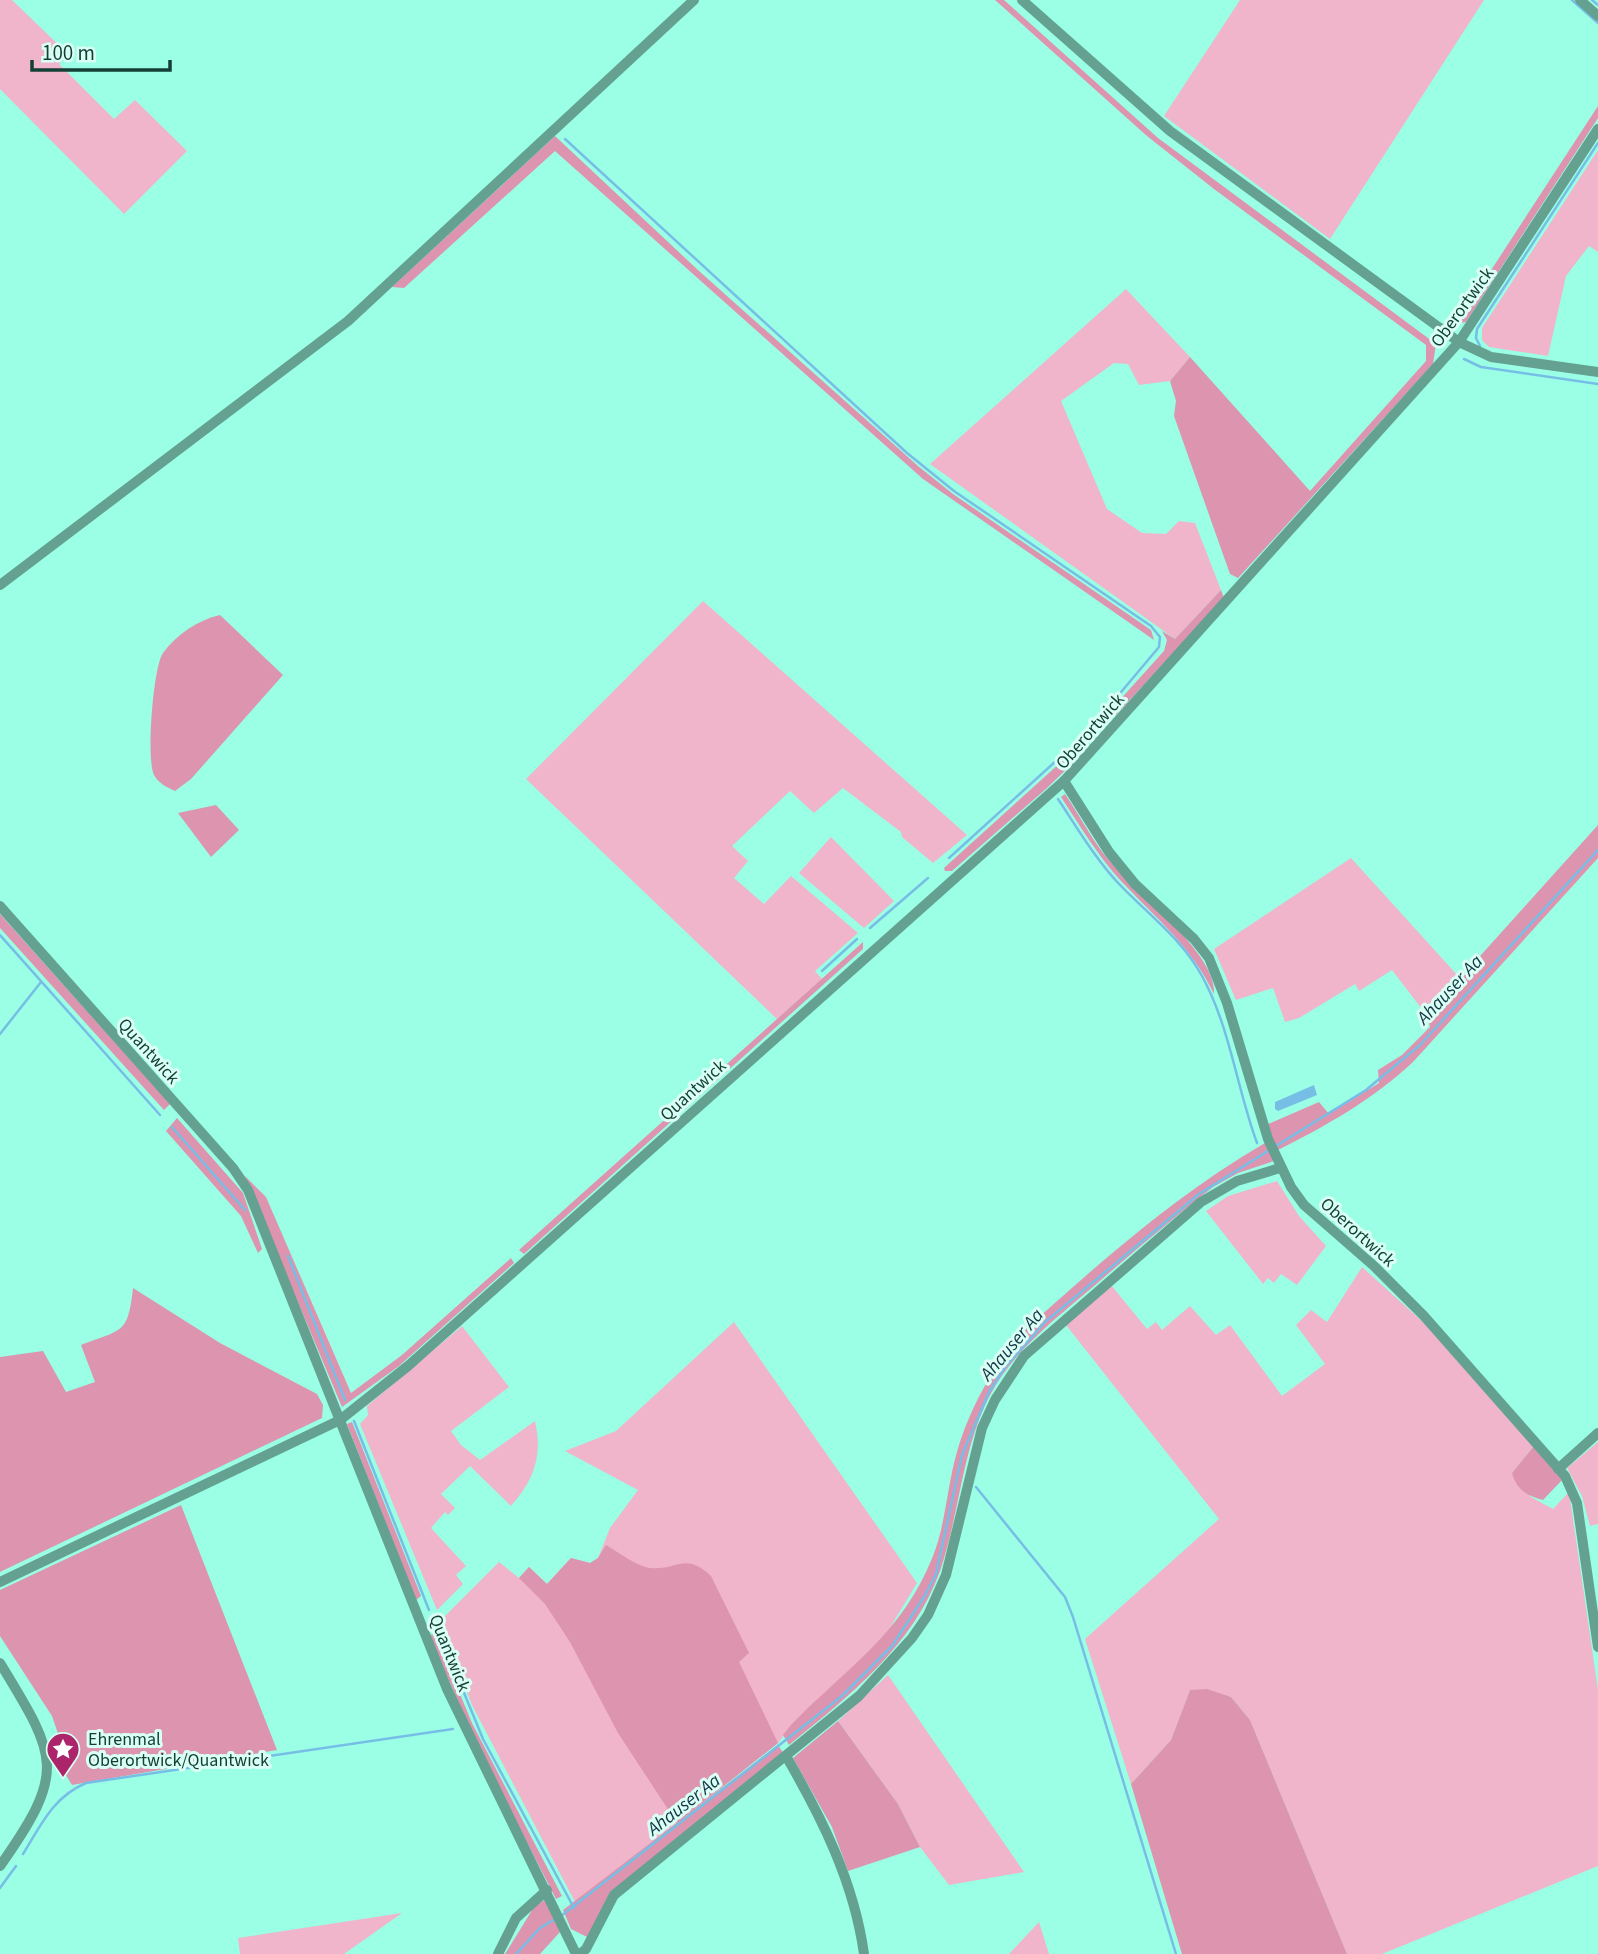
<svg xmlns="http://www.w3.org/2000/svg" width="1598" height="1954" font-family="'Source Sans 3',sans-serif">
  <rect width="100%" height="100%" fill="#9affe4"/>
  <g fill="#f0b5ca">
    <polygon points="0,0 12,0 68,54 59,64 114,119 135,100 187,151 124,214 0,89"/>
    <polygon points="1240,0 1484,0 1330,239 1164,116"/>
    <polygon points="1598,150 1598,252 1589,246 1566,276 1548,356 1489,347 1482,340 1482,328"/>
    <polygon points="1126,289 1190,357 1170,381 1139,385 1128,364 1114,363 1061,401 1107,509 1142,533 1166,534 1179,521 1195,523 1221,590 1175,639 930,464"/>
    <polygon points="703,601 967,835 933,863 902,837 901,832 843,788 814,813 790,791 732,846 748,861 734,878 764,904 791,876 858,933 815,971 822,979 777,1019 526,779"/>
    <polygon points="831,837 894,901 864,928 799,873"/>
    <polygon points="1351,858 1459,977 1425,1013 1392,970 1359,991 1355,984 1299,1018 1285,1022 1273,988 1236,1000 1214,949"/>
    <polygon points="1277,1181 1299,1216 1326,1246 1297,1285 1281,1274 1274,1283 1268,1278 1263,1284 1206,1211 1228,1196"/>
    <polygon points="1362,1267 1424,1323 1534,1446 1512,1473 1531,1497 1553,1509 1569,1492 1598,1690 1598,1866 1382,1954 1347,1954 1250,1720 1231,1697 1190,1690 1171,1740 1131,1784 1085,1639 1219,1519 1066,1325 1111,1285 1147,1329 1156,1322 1162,1330 1190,1306 1216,1335 1230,1325 1282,1396 1325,1364 1296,1325 1311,1310 1327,1322"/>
    <polygon points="734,1322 917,1583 882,1641 797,1719 778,1743 575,1902 472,1705 440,1621 499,1562 519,1578 529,1567 547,1584 571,1558 590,1563 598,1558 610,1528 638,1490 565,1451 616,1431"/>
    <path d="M462,1326L509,1387L451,1431L461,1445L480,1460L535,1421C543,1456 534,1480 511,1506L470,1466L441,1494L455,1508L448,1515L445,1512L431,1528L466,1566L456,1575L463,1584L437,1610L360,1424L368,1415L367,1406Z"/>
    <polygon points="1598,1442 1598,1524 1590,1526 1582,1496 1567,1468"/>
    <polygon points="888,1675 1024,1872 949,1885 920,1847 898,1804 838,1721"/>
    <polygon points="402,1913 344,1954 240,1954 238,1938"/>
    <polygon points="1039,1922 1049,1954 1009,1954"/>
  </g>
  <g fill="#dc94af">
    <polygon points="995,0 1004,0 1158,138 1436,344 1433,364 1238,578 1230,574 1174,416 1176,401 1170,381 1190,357 1310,491 1426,361 1426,345 1214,189 1147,136"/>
    <polygon points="1598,106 1598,118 1466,322 1456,324"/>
    <polygon points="555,136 699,271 918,466 953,494 1151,630 1154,640 923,479 555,151 404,288 392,287"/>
    <polygon points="1221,590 1224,598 1115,716 1108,713 1164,651 1167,640 1162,631 1175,639"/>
    <path d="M220,615L283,675L191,779L175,791C168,788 158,783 154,775C146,759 153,667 163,653C177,634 198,620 220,615Z"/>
    <polygon points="1071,753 1077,759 1047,788 952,871 945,871 944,868"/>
    <path d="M1065,794C1078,813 1089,834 1103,853C1129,886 1218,953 1214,994C1192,947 1156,918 1121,881C1098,856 1080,826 1061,797Z"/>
    <polygon points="216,805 239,830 211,857 178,813"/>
    <path d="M1598,825V858L1413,1062C1372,1100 1326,1126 1276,1151L1268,1124L1319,1102L1329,1114L1379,1083L1378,1070L1402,1055L1430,1027L1427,1015Z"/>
    <polygon points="0,914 170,1104 164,1110 0,928"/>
    <polygon points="863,942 863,949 524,1254 519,1250"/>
    <polygon points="177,1118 243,1193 262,1249 258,1253 241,1216 166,1131"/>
    <path d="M1265,1143L1274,1161L1238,1173L1213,1187C1172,1219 1133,1252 1094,1286C1055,1319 1013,1351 989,1397C961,1453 960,1513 940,1571C913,1646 849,1696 789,1745L783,1735L790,1726C846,1668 901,1636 933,1556C946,1523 947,1486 957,1452C969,1410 992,1369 1019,1335C1096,1266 1175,1195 1265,1143Z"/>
    <polygon points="245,1176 266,1197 351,1393 402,1355 511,1258 514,1263 399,1366 342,1407"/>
    <path d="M133,1288L220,1343L317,1394L323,1405L322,1418L0,1572V1357L43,1351L66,1392L95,1382L81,1345C123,1329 128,1334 133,1288Z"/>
    <polygon points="352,1422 421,1596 416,1600 347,1424"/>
    <path d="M1534,1446L1563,1479L1543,1500C1527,1496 1516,1489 1512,1473Z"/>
    <polygon points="181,1505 277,1750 72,1785 64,1772 64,1751 52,1716 0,1636 0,1590"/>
    <path d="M606,1545C618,1552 636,1566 650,1568C678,1571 684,1551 711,1576L749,1653L739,1662L778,1743L677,1823L618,1733L570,1642L545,1604L519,1578L529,1567L547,1584L571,1558L590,1563L598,1558Z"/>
    <polygon points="435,1634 472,1723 562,1896 556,1899 479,1749 429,1635"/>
    <polygon points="1207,1689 1231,1697 1250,1720 1347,1954 1182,1954 1131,1784 1171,1740 1190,1690"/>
    <polygon points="838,1721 898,1804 920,1847 848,1871 832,1827 793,1758"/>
    <polygon points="778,1745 784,1754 613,1893 587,1937 571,1929 563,1910"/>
    <polygon points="547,1898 560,1932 540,1954 505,1954 534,1907"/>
  </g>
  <polygon fill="#77bee7" points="1314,1085 1317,1095 1278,1111 1275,1109 1275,1102"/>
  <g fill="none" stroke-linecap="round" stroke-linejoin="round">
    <g stroke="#77bee7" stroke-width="2.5">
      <polyline points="1572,0 1598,23"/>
      <polyline points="1592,0 1598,5"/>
      <polyline points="565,139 907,453 954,491 1151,626 1160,637 1159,647 1106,710"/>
      <polyline points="1480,346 1476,338 1477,329 1598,143"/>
      <polyline points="1464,359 1481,367 1598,384"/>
      <path d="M1058,799C1078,829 1096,860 1120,885C1149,915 1182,939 1202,976C1230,1027 1237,1089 1257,1143"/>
      <polyline points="949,858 1067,751"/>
      <polyline points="870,928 928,878"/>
      <polyline points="0,935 160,1115"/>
      <polyline points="822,971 857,939"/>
      <polyline points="0,1034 41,982"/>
      <polyline points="172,1127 245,1210"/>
      <polyline points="288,1256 345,1400"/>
      <polyline points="354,1421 429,1610"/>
      <polyline points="976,1487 1065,1597 1073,1617 1176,1954"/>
      <polyline points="437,1627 483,1739 574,1908"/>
      <path d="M23,1854C41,1825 53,1797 86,1783L453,1729"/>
      <polyline points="0,1888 16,1866"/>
      <polyline points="561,1916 842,1696 892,1646 924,1597 936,1574 962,1455 989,1392 1005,1367 1045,1322 1199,1194 1366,1090 1420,1045 1598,850"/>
      <polyline points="516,1954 540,1928 555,1919"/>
    </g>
    <g stroke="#64a191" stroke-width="10">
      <polyline points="1022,0 1170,131 1459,342 1491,357 1598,372"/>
      <polyline points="1580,0 1598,16"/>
      <polyline points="0,585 348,321 694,0"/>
      <polyline points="1064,781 1109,852 1135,884 1194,939 1209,958 1227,1003 1268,1139 1291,1187 1304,1205 1374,1266 1424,1316 1565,1476 1577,1503 1598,1647"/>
      <polyline points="0,906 233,1168 248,1190 447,1689 576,1954"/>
      <polyline points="1558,1469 1598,1433"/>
      <polyline points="0,1582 340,1420 408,1366 1064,781 1459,342 1598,129"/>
      <path d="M0,1663C58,1758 67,1771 0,1866"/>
      <path d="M786,1756C822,1818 854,1882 864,1954"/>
      <polyline points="498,1954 516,1918 547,1890"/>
      <polyline points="580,1954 586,1949 614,1895 859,1696 912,1638 928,1615 946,1575 982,1428 995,1400 1024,1356 1201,1202 1237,1181 1280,1168"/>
    </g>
  </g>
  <defs>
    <symbol id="sight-pin" viewBox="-11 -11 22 30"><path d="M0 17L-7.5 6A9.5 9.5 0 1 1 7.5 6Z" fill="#ac256a" stroke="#dafff4"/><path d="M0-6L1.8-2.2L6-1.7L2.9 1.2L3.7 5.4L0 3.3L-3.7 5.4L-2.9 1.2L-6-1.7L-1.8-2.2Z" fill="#fff"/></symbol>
  </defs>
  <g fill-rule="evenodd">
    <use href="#sight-pin" x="44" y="1730" width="38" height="52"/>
  </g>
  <g text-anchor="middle" stroke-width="6" stroke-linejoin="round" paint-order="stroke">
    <g font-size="18" fill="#133f35" stroke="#dafff4">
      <text transform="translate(1462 307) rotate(-54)" y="6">Oberortwick</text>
      <text transform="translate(1090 731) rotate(-49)" y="6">Oberortwick</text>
      <text transform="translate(149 1051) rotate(48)" y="6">Quantwick</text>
      <text transform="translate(693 1090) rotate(-42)" y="6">Quantwick</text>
      <text transform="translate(1358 1232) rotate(42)" y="6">Oberortwick</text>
      <text transform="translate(450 1653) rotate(68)" y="6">Quantwick</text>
    </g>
    <g font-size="18" fill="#133f35" stroke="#dafff4" text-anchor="start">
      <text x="88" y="1745">Ehrenmal<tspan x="88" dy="21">Oberortwick/Quantwick</tspan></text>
    </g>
    <g font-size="19" font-style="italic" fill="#153647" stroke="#dafff4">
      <text transform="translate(1449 989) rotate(-47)" y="7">Ahauser Aa</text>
      <text transform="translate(1011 1344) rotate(-50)" y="7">Ahauser Aa</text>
      <text transform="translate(683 1804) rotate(-38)" y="7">Ahauser Aa</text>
    </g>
  </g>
  <path d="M32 60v10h138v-10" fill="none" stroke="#133f35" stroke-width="3.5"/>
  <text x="42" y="60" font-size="21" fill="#133f35" stroke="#dafff4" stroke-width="5" paint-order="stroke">100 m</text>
</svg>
